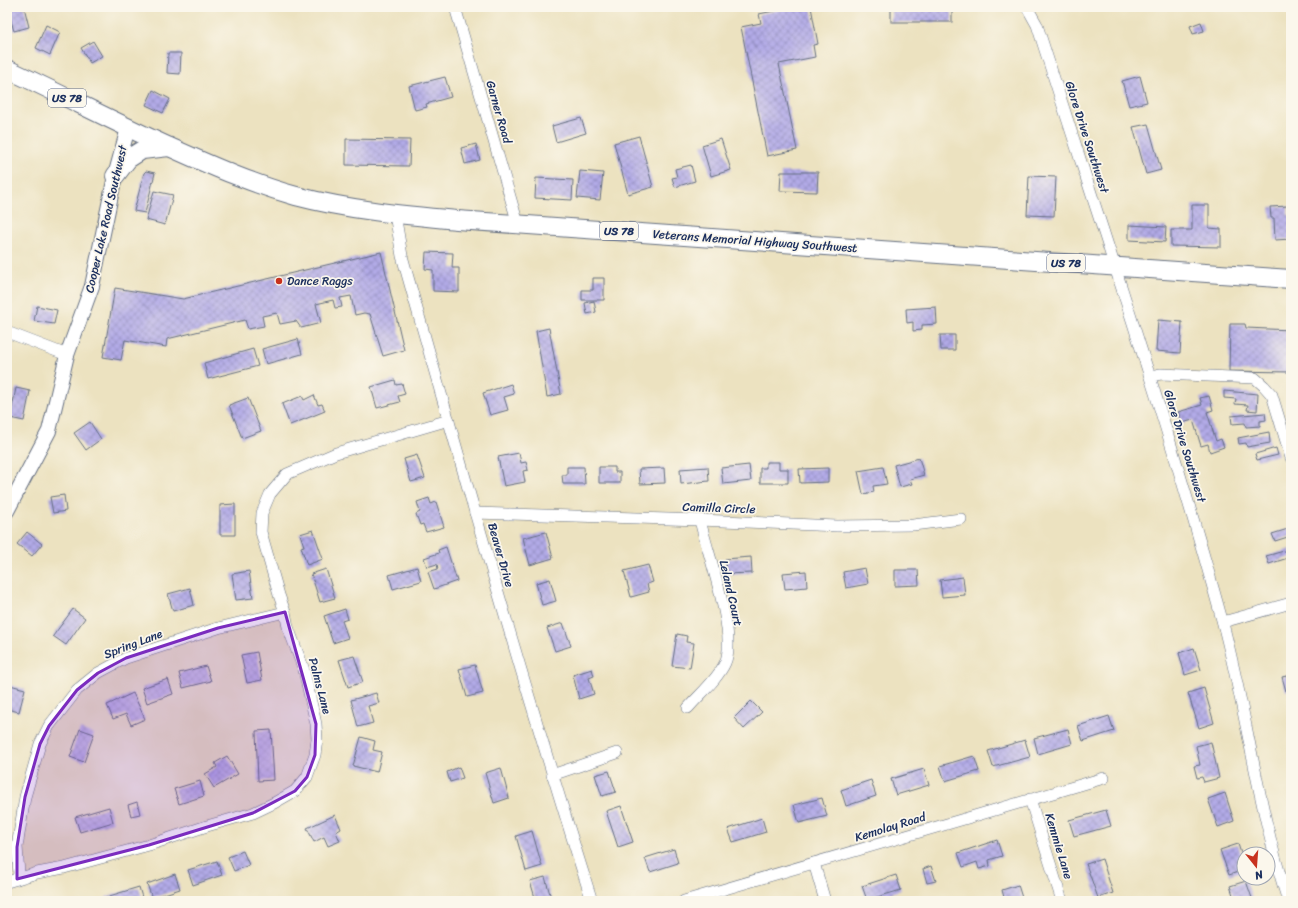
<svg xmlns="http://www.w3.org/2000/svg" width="1298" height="908" font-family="Sriracha,sans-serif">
  <defs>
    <pattern id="building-cross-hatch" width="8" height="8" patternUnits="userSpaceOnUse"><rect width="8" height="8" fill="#b2aae7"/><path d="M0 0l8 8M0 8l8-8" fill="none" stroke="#908bbe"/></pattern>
  </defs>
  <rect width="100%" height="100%" fill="#fbf7ec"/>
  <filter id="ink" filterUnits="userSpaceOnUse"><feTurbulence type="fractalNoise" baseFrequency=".025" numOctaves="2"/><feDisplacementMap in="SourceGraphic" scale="8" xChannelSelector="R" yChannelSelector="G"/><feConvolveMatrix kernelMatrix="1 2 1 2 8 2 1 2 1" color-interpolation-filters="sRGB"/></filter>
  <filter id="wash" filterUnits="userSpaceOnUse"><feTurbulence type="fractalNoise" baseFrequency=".012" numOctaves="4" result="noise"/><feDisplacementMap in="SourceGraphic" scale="16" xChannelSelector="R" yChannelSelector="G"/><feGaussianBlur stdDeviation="0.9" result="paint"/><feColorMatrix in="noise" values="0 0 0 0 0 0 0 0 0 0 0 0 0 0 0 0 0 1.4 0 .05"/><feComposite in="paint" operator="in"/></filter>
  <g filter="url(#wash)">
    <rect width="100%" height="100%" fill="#ece2c0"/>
    <g id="blocks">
      <g fill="url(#building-cross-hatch)">
        <polygon points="7,7 24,7 29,27 14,31"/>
        <polygon points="793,7 811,7 818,44 813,45 815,57 779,64 797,150 767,156 741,27 761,23 759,14"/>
        <rect x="891" y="7" width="61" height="15"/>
        <polygon points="1201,22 1204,31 1193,34 1190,26"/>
        <polygon points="46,25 60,32 50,55 36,48"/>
        <polygon points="93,41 102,56 90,63 81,48"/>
        <polygon points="168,53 181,53 180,74 167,73"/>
        <polygon points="1140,76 1147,102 1129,106 1122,81"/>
        <polygon points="445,77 451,97 426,104 427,107 415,110 409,86"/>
        <polygon points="153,90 170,99 163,113 146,105"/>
        <polygon points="581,118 586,133 556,142 552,126"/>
        <polygon points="1148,124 1161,170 1146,174 1133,127"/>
        <polygon points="639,136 653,187 628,194 614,143"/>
        <polygon points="346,139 410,140 409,166 346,165"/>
        <polygon points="721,139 731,170 711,176 702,145"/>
        <polygon points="476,144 480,160 465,164 461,148"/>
        <polygon points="691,165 695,181 675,187 672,178 677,177 675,169"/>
        <polygon points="146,171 155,173 145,213 134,211 144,173"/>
        <polygon points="580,171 603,173 600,200 577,198"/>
        <polygon points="781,172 818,172 817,192 780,191"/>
        <polygon points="1029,176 1056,177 1054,216 1027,215"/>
        <polygon points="536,178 573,180 572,200 535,198"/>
        <polygon points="154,191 173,195 165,225 146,220"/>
        <polygon points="1192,205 1209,205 1209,228 1221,229 1221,247 1171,246 1171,230 1192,230"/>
        <polygon points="1288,206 1288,215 1291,215 1291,239 1275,240 1274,218 1271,218 1270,207"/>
        <polygon points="1129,225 1166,227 1165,242 1129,240"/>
        <polygon points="381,252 404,350 383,356 370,314 364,313 355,315 351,296 340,298 342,307 335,308 333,300 316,304 321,323 301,328 296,321 280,324 277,313 262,316 264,326 248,329 245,320 167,339 166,347 125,340 121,360 103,357 115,288 183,299"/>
        <polygon points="426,252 453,253 452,268 459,268 459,292 433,291 433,270 425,269"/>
        <polygon points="593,278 604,278 604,300 582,300 582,290 593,290"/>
        <polygon points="594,301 596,312 587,314 585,303"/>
        <polygon points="37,306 57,310 54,324 34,321"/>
        <polygon points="936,307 937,324 922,325 922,330 913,331 913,322 907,323 906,309"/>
        <polygon points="1158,320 1182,322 1180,353 1156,351"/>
        <polygon points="1230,324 1245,324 1246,328 1291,330 1291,372 1229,371"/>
        <polygon points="549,328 561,394 547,397 536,331"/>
        <polygon points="940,335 955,335 955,350 941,350"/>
        <polygon points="298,339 302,354 266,364 262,349"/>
        <polygon points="253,349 258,366 208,379 204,363"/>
        <polygon points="395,380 396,385 402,384 405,394 398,396 400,402 377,408 371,387"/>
        <polygon points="511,384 514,394 504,397 508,410 490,415 483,393"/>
        <polygon points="16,388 30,391 24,421 10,418"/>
        <polygon points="1224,391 1258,394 1257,411 1247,410 1248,405 1235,404 1236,399 1224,398"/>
        <polygon points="314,395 318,405 322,404 325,411 290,425 282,404 302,396 304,400"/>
        <polygon points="1209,396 1213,410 1207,412 1216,441 1221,439 1224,447 1210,452 1208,444 1201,446 1193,420 1182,423 1178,412 1202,405 1200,398"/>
        <polygon points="248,398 261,431 242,438 229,405"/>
        <polygon points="1265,413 1266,420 1260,421 1260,426 1246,427 1245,423 1232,424 1231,416"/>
        <polygon points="90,422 101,439 86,450 74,433"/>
        <polygon points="1269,432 1270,443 1247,447 1246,443 1239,444 1238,438"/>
        <polygon points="1276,448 1278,455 1257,460 1255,454"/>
        <polygon points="519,453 521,463 526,462 528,470 523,471 525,482 504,486 498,457"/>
        <polygon points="417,455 425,478 411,482 404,459"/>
        <polygon points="919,458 924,475 910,479 912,484 900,487 894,465"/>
        <polygon points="766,462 779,462 779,469 788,469 788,483 760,483 760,468 766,468"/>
        <polygon points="749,465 751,481 723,484 721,468"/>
        <polygon points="567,467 584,467 585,484 563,484 562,475 567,475"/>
        <polygon points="599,467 615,467 615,472 620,472 620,483 599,483"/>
        <polygon points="708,467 709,481 681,484 680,469"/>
        <polygon points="883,467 887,484 873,486 874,492 863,494 858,471"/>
        <polygon points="664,468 665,483 640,484 639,469"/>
        <polygon points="828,468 828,482 800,483 799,469"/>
        <polygon points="64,495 66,511 53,513 50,497"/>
        <polygon points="429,498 431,504 436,502 444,527 426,532 423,524 420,525 416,514 420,512 417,502"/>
        <polygon points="235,504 235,535 220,535 220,505"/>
        <polygon points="1291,528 1291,536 1275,541 1272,534"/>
        <polygon points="313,530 323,559 307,565 301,547 304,546 300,534"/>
        <polygon points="27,532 42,544 32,556 17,544"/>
        <polygon points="546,532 553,558 530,565 523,538"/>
        <polygon points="446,547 457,581 434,589 428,572 438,569 437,564 427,567 424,558 439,553 438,550"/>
        <polygon points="1291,549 1291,557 1269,564 1266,556"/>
        <polygon points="751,557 752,573 726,574 725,559"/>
        <polygon points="648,565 653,582 647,584 649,592 631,597 624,571"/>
        <polygon points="417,567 421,581 393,589 389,575"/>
        <polygon points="865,568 868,584 846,588 843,572"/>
        <polygon points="326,569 335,598 320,602 311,574"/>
        <polygon points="895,570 918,570 919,585 895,586"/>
        <polygon points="249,571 253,598 236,600 232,574"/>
        <polygon points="806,571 807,587 785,589 783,573"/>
        <polygon points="963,577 965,595 942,597 940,580"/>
        <polygon points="550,579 556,601 542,605 536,583"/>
        <polygon points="190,588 194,605 173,611 168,594"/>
        <polygon points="73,609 85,618 66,645 53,636"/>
        <polygon points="345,609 348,619 342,621 348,638 333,643 324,616"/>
        <polygon points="563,623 571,646 555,651 547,628"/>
        <polygon points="677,634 687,636 686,642 694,643 690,668 672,666"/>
        <polygon points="1194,648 1201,670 1185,675 1179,653"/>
        <polygon points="257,652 262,680 247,683 241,655"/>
        <polygon points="354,656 363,682 348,687 339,660"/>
        <polygon points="475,665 483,693 467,697 459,669"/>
        <polygon points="206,666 211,681 183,688 179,673"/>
        <polygon points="592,669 594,676 589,678 594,694 579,699 573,675"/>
        <polygon points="1291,675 1291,690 1286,691 1282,677"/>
        <polygon points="168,679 173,694 147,703 142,688"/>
        <polygon points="10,685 25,689 19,712 7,709 7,699"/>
        <polygon points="1204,688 1214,723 1199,728 1188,693"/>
        <polygon points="133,693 145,719 131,725 126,714 113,719 107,705"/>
        <polygon points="376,693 379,703 368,706 373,723 358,727 351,700"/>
        <polygon points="751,701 762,712 744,729 734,718"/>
        <polygon points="1109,716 1114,731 1083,741 1078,726"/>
        <polygon points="80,729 94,734 84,762 70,757"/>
        <polygon points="1068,729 1072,744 1038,754 1034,738"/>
        <polygon points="271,730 274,780 258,781 256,731"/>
        <polygon points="361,737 375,741 373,750 382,752 377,772 353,766"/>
        <polygon points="1025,740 1030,757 993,767 988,751"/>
        <polygon points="1211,742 1219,778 1204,782 1202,777 1197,778 1194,766 1200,765 1196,746"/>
        <polygon points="227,756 238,774 214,788 205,774 217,767 215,763"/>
        <polygon points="974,756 979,771 945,781 940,766"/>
        <polygon points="459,767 463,778 450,782 447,772"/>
        <polygon points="501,768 509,798 494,803 485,773"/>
        <polygon points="924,769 929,785 896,795 891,779"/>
        <polygon points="609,771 616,792 602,796 595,775"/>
        <polygon points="871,780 876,796 846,806 841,790"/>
        <polygon points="200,781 204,796 179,804 174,789"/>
        <polygon points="1225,793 1234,821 1218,827 1208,799"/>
        <polygon points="822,798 827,816 799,823 794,805"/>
        <polygon points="137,802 140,814 131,816 128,805"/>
        <polygon points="621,806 633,842 618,847 606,811"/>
        <polygon points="109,807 113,822 80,832 75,817"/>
        <polygon points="1106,810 1111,826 1074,836 1069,820"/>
        <polygon points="335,815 341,829 336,832 340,841 328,846 324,837 314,842 307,828"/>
        <polygon points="762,818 766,832 733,842 728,829"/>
        <polygon points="532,831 542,866 526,871 516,836"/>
        <polygon points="997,840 1002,856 989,860 990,866 979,869 977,862 963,867 958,853"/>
        <polygon points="1238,844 1244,863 1244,870 1229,875 1220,850"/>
        <polygon points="674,849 678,863 650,872 645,858"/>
        <polygon points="243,851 249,865 234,871 228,857"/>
        <polygon points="1102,859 1113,893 1098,898 1086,864"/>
        <polygon points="217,861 222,875 193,885 188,870"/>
        <polygon points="931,866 936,881 927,883 923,869"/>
        <polygon points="175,874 180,889 152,898 147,884"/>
        <polygon points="896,875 901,890 867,900 862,886"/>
        <polygon points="545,877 552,901 536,901 530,881"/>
        <polygon points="1246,881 1253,901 1235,901 1230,886"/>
        <polygon points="1018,885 1023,901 1005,901 1002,890"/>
        <polygon points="139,887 143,901 108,901 106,897"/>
      </g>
    </g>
  </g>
  <g filter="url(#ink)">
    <use href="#blocks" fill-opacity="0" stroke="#646e80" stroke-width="1"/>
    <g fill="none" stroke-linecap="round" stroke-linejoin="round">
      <defs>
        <g id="minor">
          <polyline points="455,7 518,224"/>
          <path d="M1027,7L1037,25C1100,223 1167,420 1222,620C1247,713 1258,809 1288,901"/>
          <path d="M395,214L402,256C463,472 524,687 592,901"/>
          <polyline points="7,332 67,355"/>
          <polyline points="1150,376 1161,374 1255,378 1264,386 1272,395 1291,458"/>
          <polyline points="475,513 700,520 837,526 913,525 961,519"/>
          <polyline points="1223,622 1291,603"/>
          <path d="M688,708C700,694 717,680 725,663C738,635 707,552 700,520"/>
          <polyline points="552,775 617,753"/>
          <polyline points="1030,799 1062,901"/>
          <polyline points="814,863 825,901"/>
          <polyline points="17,879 19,874 17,847 25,797 40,744 49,726 77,690 98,673 126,658 218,628 285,612"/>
          <polyline points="7,882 37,873 64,868 149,845 207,826 253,813 274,803 295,791 307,777 315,755 317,739 316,724 304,670 288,627 285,612 279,595 261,532 262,513 270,494 287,474 336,453 449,420"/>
          <polyline points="684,901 1104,778"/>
        </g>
        <polyline id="tertiary" points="7,511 49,431 67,355 92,286 115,176 128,128"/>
        <g id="primary">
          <path d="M7,69C63,95 118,124 174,149C214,167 253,184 296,196C349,210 403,215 457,220L1291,279"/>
          <polyline points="115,176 128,159 142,150 169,147"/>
        </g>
      </defs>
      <use href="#minor" stroke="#646e80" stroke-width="12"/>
      <use href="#tertiary" stroke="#646e80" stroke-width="16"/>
      <use href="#primary" stroke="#646e80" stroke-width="20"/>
      <use href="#minor" stroke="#fff" stroke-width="11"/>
      <use href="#tertiary" stroke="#fff" stroke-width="14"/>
      <use href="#primary" stroke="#fff" stroke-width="18"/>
    </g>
  </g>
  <path fill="#7b2cbf" fill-opacity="0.2" stroke="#7b2cbf" stroke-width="3" stroke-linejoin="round" d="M285,612L316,724L315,755L307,777L295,791L253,813L149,845L17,879V847L25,797L40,744L49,726L77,690L98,673L126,658L218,628Z"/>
  <circle fill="#c8321e" stroke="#fbf7ec" stroke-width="1.5" cx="279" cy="281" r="4"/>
  <g text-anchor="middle" stroke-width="3.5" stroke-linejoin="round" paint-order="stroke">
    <g fill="#fbf7ec" stroke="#5e6b89" stroke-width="1">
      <rect x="48" y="89" width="38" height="18" rx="3"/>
      <rect x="600" y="222" width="38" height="18" rx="3"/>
      <rect x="1047" y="254" width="38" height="18" rx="3"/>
    </g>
    <g font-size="11" font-weight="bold" fill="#1b2f5e">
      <text x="67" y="102">US 78</text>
      <text x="619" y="235">US 78</text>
      <text x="1066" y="267">US 78</text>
    </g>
    <g font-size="12" fill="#1b2f5e" stroke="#fbf7ec">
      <text transform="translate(499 112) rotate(74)" y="4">Garner Road</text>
      <text transform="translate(1087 137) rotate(72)" y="4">Glore Drive Southwest</text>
      <text transform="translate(106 219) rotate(-77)" y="4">Cooper Lake Road Southwest</text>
      <text transform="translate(755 241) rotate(4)" y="4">Veterans Memorial Highway Southwest</text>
      <text transform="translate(1185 446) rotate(73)" y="4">Glore Drive Southwest</text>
      <text transform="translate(719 508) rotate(2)" y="4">Camilla Circle</text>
      <text transform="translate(501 555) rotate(74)" y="4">Beaver Drive</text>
      <text transform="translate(731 593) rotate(77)" y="4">Leland Court</text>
      <text transform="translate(133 644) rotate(-21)" y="4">Spring Lane</text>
      <text transform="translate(320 686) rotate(75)" y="4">Palms Lane</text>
      <text transform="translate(890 827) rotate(-17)" y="4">Kemolay Road</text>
      <text transform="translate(1059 846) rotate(73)" y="4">Kemmie Lane</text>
    </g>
    <g font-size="12" fill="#1b2f5e" stroke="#fbf7ec" text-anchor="start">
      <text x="287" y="285">Dance Raggs</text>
    </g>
  </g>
  <rect width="1298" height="908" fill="none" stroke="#fbf7ec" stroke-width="24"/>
  <g transform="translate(1256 866) rotate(163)"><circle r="19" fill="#fbf7ec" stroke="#a1a7b3"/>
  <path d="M0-3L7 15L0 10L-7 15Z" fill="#c8321e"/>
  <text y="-6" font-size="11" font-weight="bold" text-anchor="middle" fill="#1b2f5e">N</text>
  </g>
</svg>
